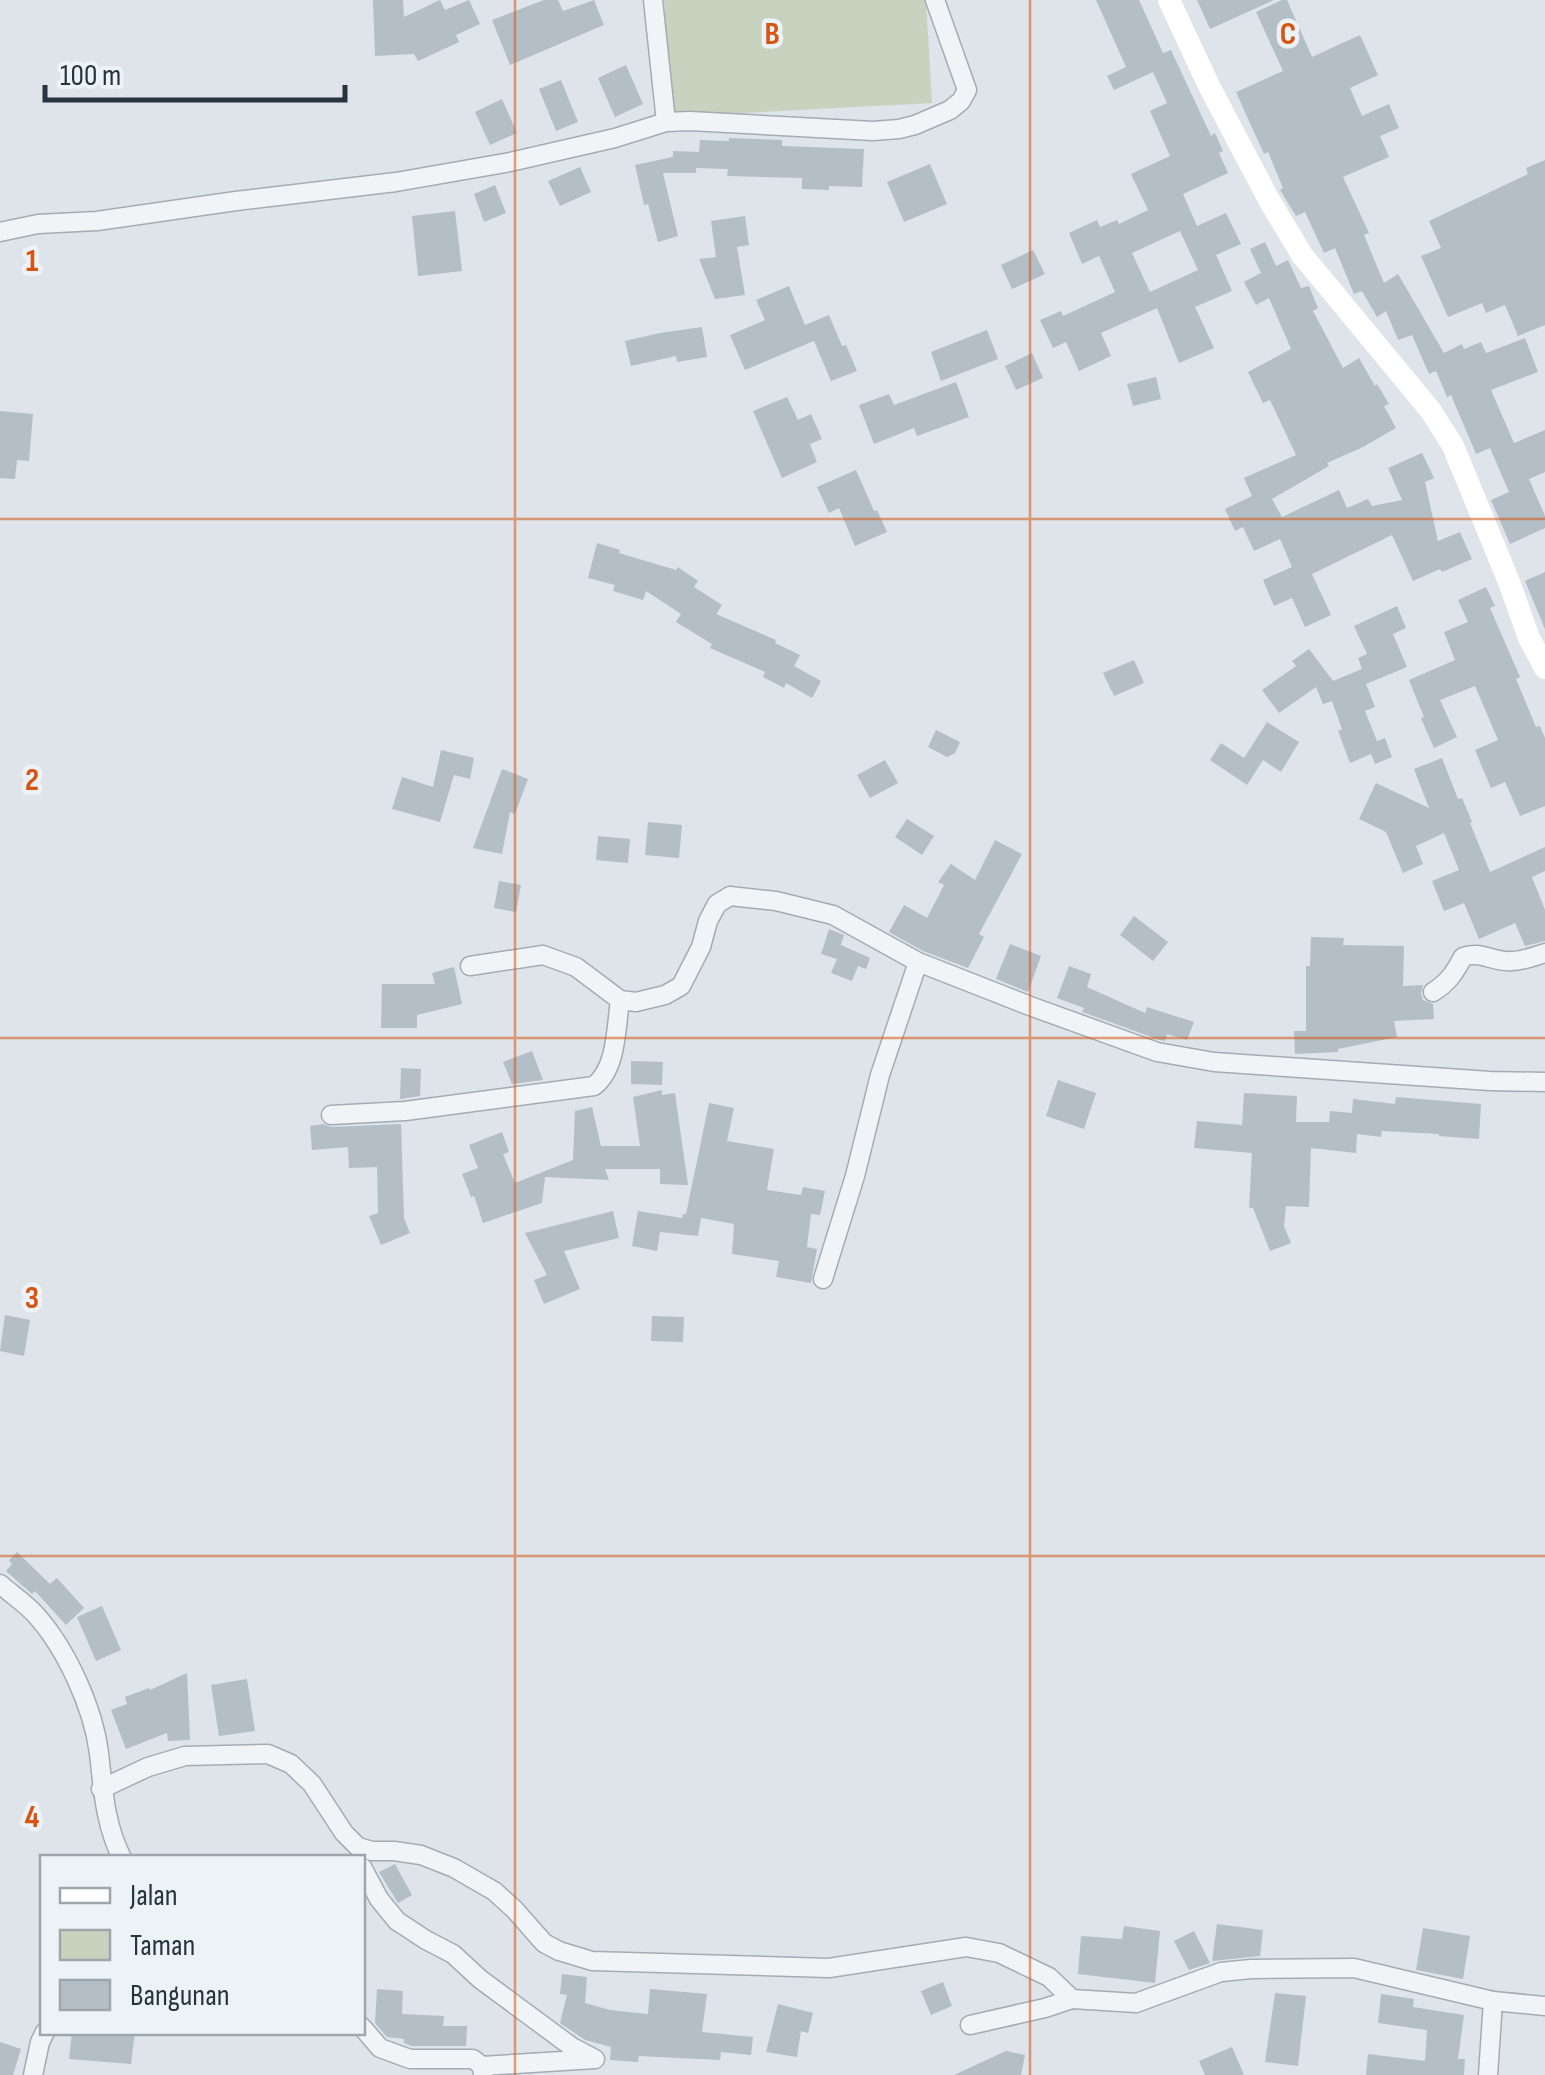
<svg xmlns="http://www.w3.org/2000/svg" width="1545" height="2075" font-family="'Sofia Sans Condensed',sans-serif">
  <rect width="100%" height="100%" fill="#dee4e9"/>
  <polygon fill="#c7d3be" points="664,0 926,0 932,103 671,117"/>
  <g fill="#b4bec6" fill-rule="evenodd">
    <polygon points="373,0 403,0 404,17 440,0 445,10 469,0 480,24 456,35 459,42 418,61 414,54 375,56"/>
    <polygon points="544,0 558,0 563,11 594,0 604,25 510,65 492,20"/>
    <path d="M1096,0H1139L1163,53L1171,50L1211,136L1215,133L1223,151L1219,153L1228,173L1183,194L1197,226L1226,213L1241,244L1216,255L1232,291L1195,307L1214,348L1179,363L1157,308L1101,333L1111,356L1079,371L1066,342L1053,348L1040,320L1061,311L1063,316L1115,292L1099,256L1082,264L1069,233L1097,220L1100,227L1117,220L1119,224L1148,210L1131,174L1170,156L1150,111L1167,103L1153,72L1114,90L1107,76L1126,67ZM1180,231L1198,270L1150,292L1132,253Z"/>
    <polygon points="1197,0 1274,0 1210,29"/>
    <polygon points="1282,0 1287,0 1312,57 1360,35 1378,75 1350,88 1362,116 1389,104 1399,128 1380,136 1389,157 1343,177 1369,233 1364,235 1384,283 1398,274 1444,353 1462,344 1464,349 1481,342 1486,353 1525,338 1538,372 1491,390 1514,443 1545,430 1545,472 1529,479 1545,516 1545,528 1510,544 1491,500 1509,492 1490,448 1476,454 1451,395 1447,397 1436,371 1429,374 1412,335 1398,340 1386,311 1377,317 1362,291 1354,294 1335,248 1324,253 1305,212 1296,216 1280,190 1283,188 1268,152 1264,154 1236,92 1283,71 1256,12"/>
    <polygon points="626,65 643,104 615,117 598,78"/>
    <polygon points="561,80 578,122 556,131 539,89"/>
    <polygon points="502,99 517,133 490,145 475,112"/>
    <polygon points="729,138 782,140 782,146 864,149 862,187 829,186 829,190 802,189 802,178 727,176 728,169 696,168 696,173 663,173 678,236 658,242 648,204 644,205 635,165 673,157 673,151 699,152 700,140 729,141"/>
    <polygon points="1545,160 1545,325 1518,336 1505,305 1486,313 1482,303 1448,317 1421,256 1441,248 1429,221 1528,174 1526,168"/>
    <polygon points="930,164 947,204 904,222 887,182"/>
    <polygon points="580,167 591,192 560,206 548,181"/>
    <polygon points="495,185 506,213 484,222 474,194"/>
    <polygon points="455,211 462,271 418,276 412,216"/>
    <polygon points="745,216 749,245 737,247 745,295 715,299 699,259 716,257 711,221"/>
    <polygon points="1265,242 1276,266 1288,260 1301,288 1309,286 1318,308 1313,311 1343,368 1359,358 1375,386 1377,384 1389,404 1384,406 1396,428 1363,447 1327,463 1329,466 1272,499 1282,517 1339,490 1347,508 1368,499 1372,506 1402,500 1388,468 1422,453 1434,478 1425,482 1438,541 1460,532 1472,559 1442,572 1440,569 1413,581 1392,535 1312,574 1331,615 1305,627 1292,598 1274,606 1263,580 1292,567 1280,539 1254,551 1243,527 1235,531 1225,509 1252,496 1244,478 1296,455 1270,400 1263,403 1248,372 1291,349 1269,298 1256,305 1244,282 1261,273 1250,249"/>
    <polygon points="1033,250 1045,274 1012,289 1001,265"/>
    <polygon points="789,286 805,325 829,315 842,346 846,345 857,371 831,381 814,341 745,370 730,335 765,320 756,300"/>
    <polygon points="702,327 707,357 677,362 676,356 631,366 625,341 660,333"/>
    <polygon points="987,330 998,359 941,381 931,352"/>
    <polygon points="1032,353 1043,378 1016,390 1005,366"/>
    <polygon points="1156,377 1161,399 1133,406 1127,384"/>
    <polygon points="956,382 969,417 917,436 914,428 874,444 859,405 889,394 894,405"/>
    <polygon points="787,397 798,420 811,414 822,439 810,444 817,462 782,478 753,411"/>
    <polygon points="0,411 33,414 29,461 17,460 15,479 0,478"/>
    <polygon points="856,470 874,511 877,510 887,532 855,546 839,508 829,513 817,487"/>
    <polygon points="597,543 620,550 619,553 676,570 678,567 698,581 694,587 722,605 716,614 776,640 775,643 800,655 794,666 821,681 812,698 786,683 784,688 763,677 765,672 710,648 712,644 676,622 681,614 646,591 643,600 613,591 615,585 588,578"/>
    <polygon points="1545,572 1545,629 1525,581"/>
    <polygon points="1486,587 1495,606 1490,608 1520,677 1516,679 1536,727 1540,726 1545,738 1545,806 1520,816 1505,782 1491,788 1475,750 1498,740 1475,686 1440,700 1457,737 1434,748 1421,718 1424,717 1409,680 1455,660 1444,632 1468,622 1458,600"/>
    <polygon points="1397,606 1406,628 1393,634 1407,667 1366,684 1375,707 1365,711 1377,741 1385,738 1392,757 1375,764 1371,754 1350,763 1338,731 1342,729 1332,701 1323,704 1316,687 1279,713 1262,690 1296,666 1292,661 1309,649 1333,681 1362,669 1358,658 1367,654 1354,626"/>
    <polygon points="1134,660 1144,683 1114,696 1103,673"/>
    <polygon points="1267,722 1299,742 1281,772 1263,760 1247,785 1210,760 1221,743 1244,758"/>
    <polygon points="936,730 960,742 955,753 947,757 928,747"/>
    <polygon points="441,750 474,758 470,779 454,775 440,822 392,809 402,777 433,787"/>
    <polygon points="1442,758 1458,799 1462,798 1472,822 1470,823 1490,872 1545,847 1545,871 1532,877 1545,910 1545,941 1525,946 1515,923 1479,939 1464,903 1444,911 1432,881 1459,870 1444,833 1416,846 1423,864 1403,873 1386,832 1359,819 1376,783 1429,808 1414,769"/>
    <polygon points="885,760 898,783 870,798 857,775"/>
    <polygon points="502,769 528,779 515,814 510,812 502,854 473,848"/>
    <polygon points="907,819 934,836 922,855 895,837"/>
    <polygon points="648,822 682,825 679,858 645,855"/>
    <polygon points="598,836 630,839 628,863 596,860"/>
    <polygon points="995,840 1022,854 979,934 984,937 968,968 923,951 889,932 904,905 927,918 944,885 938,882 951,864 975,880"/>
    <polygon points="499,881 521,885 516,912 494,908"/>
    <polygon points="1134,916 1168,942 1153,961 1120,935"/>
    <polygon points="829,929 844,935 841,945 870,958 866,969 858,966 852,981 831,973 837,959 821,954"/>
    <polygon points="1311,937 1344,938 1343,945 1404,946 1403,986 1423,985 1421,994 1423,1000 1433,1004 1434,1019 1394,1021 1397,1037 1338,1049 1338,1052 1295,1054 1294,1031 1306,1031 1306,966 1310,966"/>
    <polygon points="1010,944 1041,956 1028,992 996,979"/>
    <polygon points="1069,966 1091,974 1087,987 1145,1013 1147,1007 1194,1022 1187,1040 1167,1034 1165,1041 1160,1040 1082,1012 1084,1008 1057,998"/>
    <polygon points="454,967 462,1004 417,1015 417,1028 381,1028 382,984 435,984 432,973"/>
    <polygon points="532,1051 543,1080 512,1084 503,1062"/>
    <polygon points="631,1061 663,1062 662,1085 631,1084"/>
    <polygon points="401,1068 421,1069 420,1096 400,1099"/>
    <polygon points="1058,1080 1096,1093 1084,1129 1046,1116"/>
    <polygon points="662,1090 662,1095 675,1093 688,1185 660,1184 660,1169 605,1169 609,1180 545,1177 542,1203 483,1223 474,1196 471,1197 462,1174 478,1168 469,1145 502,1132 509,1152 503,1154 515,1183 573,1160 575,1111 592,1107 601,1146 640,1146 633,1097"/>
    <polygon points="1244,1093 1297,1096 1296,1122 1329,1122 1330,1111 1352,1113 1353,1099 1395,1104 1396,1097 1481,1104 1479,1139 1439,1136 1439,1134 1382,1131 1381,1137 1357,1134 1356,1153 1311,1148 1309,1207 1286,1206 1284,1226 1291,1243 1270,1251 1253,1208 1249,1208 1252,1153 1194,1148 1197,1121 1242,1125"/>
    <polygon points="709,1103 734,1108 727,1141 774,1149 767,1190 801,1195 803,1187 825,1191 820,1215 811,1214 807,1247 817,1249 811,1283 776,1277 779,1261 732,1254 734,1224 701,1218 698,1236 660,1232 657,1251 632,1246 638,1211 682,1218 683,1214 686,1214"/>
    <polygon points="323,1124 332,1127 401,1124 404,1218 410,1233 381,1245 369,1216 378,1213 377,1167 349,1168 348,1147 312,1150 310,1126"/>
    <polygon points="613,1211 619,1238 564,1251 580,1289 544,1304 534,1280 547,1275 525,1233"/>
    <polygon points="5,1315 30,1320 24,1356 0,1351"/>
    <polygon points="652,1316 684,1317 683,1342 651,1341"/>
    <polygon points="17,1552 50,1584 57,1578 84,1608 66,1625 35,1591 32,1594 6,1571 12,1564 9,1560"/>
    <polygon points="102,1606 121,1650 96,1661 77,1617"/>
    <polygon points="187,1673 190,1740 168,1741 167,1733 126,1749 111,1710 127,1704 125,1697 149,1688 150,1690"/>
    <polygon points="247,1679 255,1731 219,1736 211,1685"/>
    <polygon points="395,1864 412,1895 398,1903 379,1872"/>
    <polygon points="1217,1924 1263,1930 1260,1956 1212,1961"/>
    <polygon points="1124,1926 1160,1931 1155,1983 1078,1974 1081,1936 1122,1939"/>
    <polygon points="1423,1928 1470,1936 1463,1979 1416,1970"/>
    <polygon points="1194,1931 1210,1963 1189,1970 1174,1941"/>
    <polygon points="562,1974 587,1977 585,2003 610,2010 648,2014 650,1989 707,1994 702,2032 753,2037 751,2055 721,2052 720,2060 639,2056 638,2062 610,2060 611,2047 585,2040 560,2023 567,1995 560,1994"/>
    <polygon points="943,1982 952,2006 931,2015 921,1991"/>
    <polygon points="377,1989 403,1991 402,2014 444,2016 443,2026 467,2026 466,2046 412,2046 404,2043 404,2039 387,2037 375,2023"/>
    <polygon points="1275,1993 1306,1996 1298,2066 1265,2062"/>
    <polygon points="1381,1994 1414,1999 1413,2007 1464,2015 1458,2059 1465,2059 1464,2075 1366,2075 1368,2054 1425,2061 1427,2030 1378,2023"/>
    <polygon points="778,2004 813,2013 808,2033 801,2031 797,2057 766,2052"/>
    <polygon points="72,2032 135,2032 131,2064 69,2059"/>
    <polygon points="0,2042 21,2049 13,2075 0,2075"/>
    <polygon points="1232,2047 1244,2075 1205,2075 1199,2061"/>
    <polygon points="1006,2051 1025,2055 1021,2075 954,2075"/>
  </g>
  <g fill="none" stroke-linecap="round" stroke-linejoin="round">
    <defs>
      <g id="minor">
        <polyline points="653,0 666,122"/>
        <polyline points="0,232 38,224 97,221 236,201 396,182 510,162 615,138 666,122 690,121 873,131 899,129 915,125 950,110 961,101 967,90 935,0"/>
        <polyline points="470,966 543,955 576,967 620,1000 636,1002 665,995 681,986 701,947 708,921 717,904 730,896 776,901 833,915 918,962 1030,1006 1157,1052 1214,1062 1490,1081 1545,1082"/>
        <path d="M1433,992C1448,983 1455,972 1463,957C1480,950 1494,963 1512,961C1523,961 1535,956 1545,953"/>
        <path d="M331,1115L405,1111L594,1086C617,1068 616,1028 620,1000"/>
        <polyline points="823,1279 855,1176 880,1075 918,962"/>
        <path d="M0,1584C11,1594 25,1603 35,1614C66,1648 93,1707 99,1753C103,1789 105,1825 122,1858"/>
        <polyline points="101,1789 148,1767 185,1756 268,1754 291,1764 312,1784 344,1833 358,1847 372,1851 394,1851 421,1855 454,1868 494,1891 514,1909 544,1943 559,1951 592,1961 829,1968 966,1947 999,1953 1049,1977 1072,1999 1136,2003 1221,1972 1251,1969 1354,1968 1493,2001 1545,2006"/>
        <polyline points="362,1867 379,1899 397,1921 426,1940 453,1954 480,1979 572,2047 595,2059 482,2066"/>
        <polyline points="970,2025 1045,2008 1072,1999"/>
        <polyline points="362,2027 380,2048 410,2059 473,2059 482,2066 483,2075"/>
        <polyline points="33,2075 40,2042 45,2032"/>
        <polyline points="1488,2075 1493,2001"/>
      </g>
    </defs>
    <use href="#minor" stroke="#a3acb3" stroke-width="21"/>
    <use href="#minor" stroke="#f1f4f7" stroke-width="18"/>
    <polyline stroke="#fff" stroke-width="22" points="1169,0 1209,86 1269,200 1302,255 1431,411 1453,446 1509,582 1529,638 1545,668"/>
  </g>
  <path fill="none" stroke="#d55511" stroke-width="2.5" stroke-opacity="0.55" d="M515,0V2075M1030,0V2075M0,519H1545M0,1038H1545M0,1556H1545"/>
  <g font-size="32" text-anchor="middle" font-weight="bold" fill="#d55511" stroke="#edf2f6" stroke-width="9" stroke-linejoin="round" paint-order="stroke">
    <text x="772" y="44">B</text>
    <text x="1288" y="44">C</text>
    <text x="32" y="271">1</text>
    <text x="32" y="790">2</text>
    <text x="32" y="1308">3</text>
    <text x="32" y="1827">4</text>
  </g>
  <rect x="40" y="1855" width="325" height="180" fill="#edf2f6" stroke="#9da6ad" stroke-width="2.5"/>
  <rect x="60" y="1888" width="50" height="15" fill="#ffffff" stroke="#9da6ad" stroke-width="2.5"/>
  <text x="130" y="1905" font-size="30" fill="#263440">Jalan</text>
  <rect x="60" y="1930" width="50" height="30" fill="#c7d3be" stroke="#9da6ad" stroke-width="2.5"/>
  <text x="130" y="1955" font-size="30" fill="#263440">Taman</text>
  <rect x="60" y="1980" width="50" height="30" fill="#b4bec6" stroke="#9da6ad" stroke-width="2.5"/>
  <text x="130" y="2005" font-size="30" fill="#263440">Bangunan</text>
  <path d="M45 85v15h300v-15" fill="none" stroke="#263440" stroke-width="5"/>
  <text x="60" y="85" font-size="30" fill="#263440" stroke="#edf2f6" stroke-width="8" paint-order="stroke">100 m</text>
</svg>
